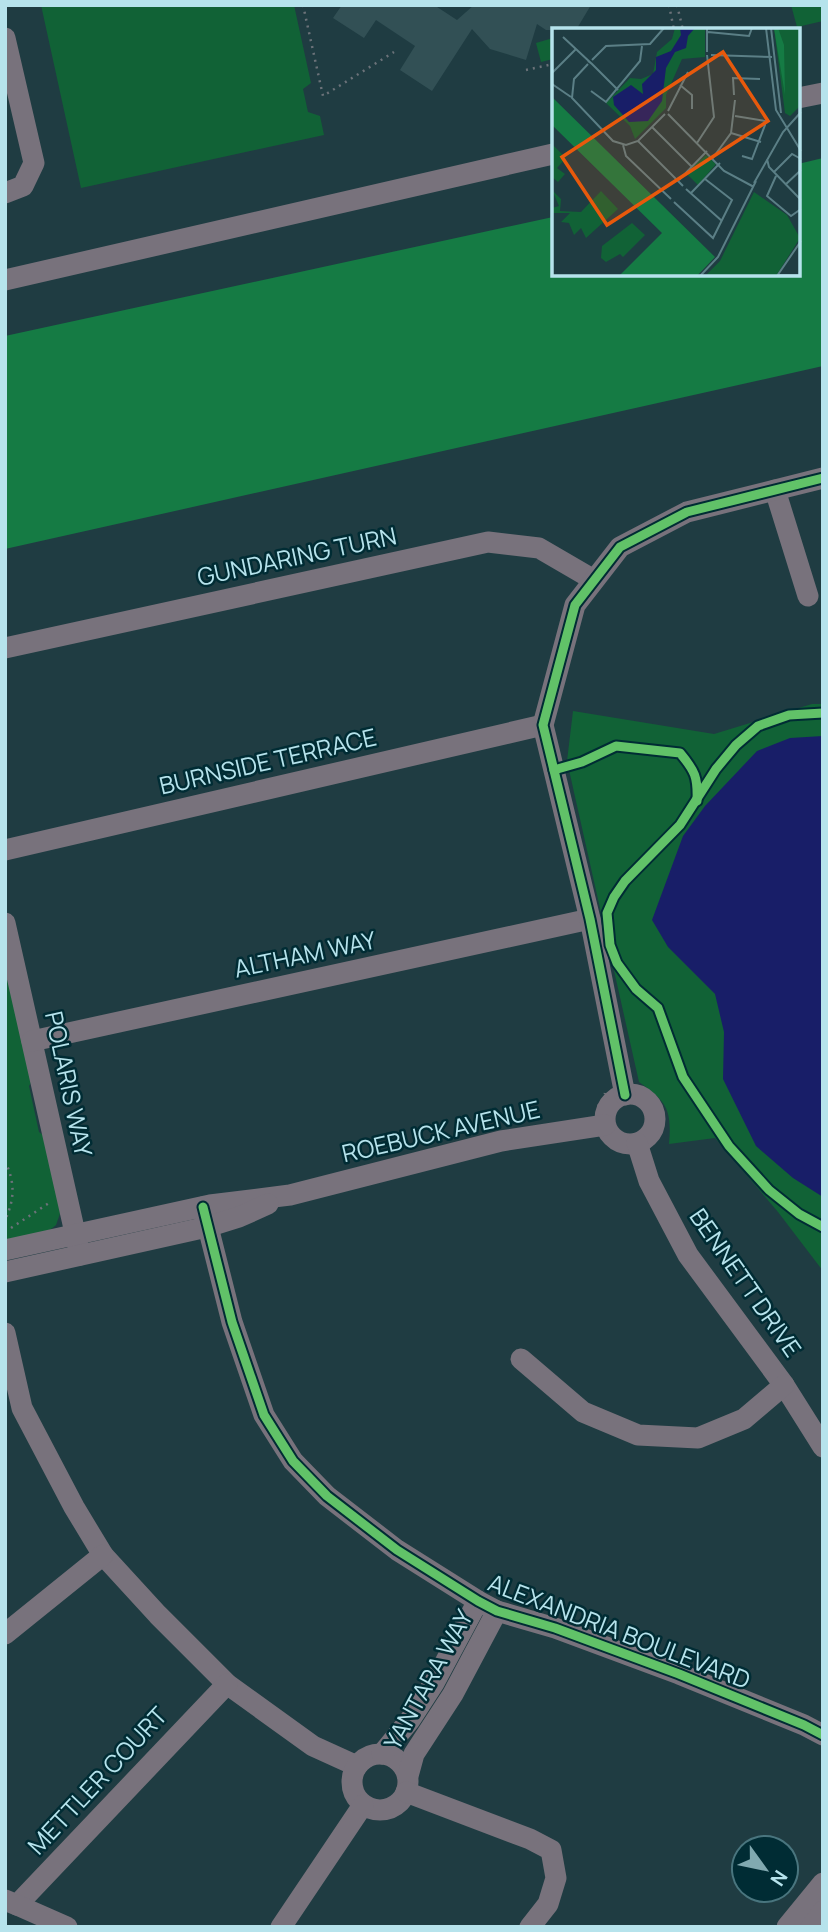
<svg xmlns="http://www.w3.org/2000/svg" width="828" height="1932" font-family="Manrope,sans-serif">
  <rect width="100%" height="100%" fill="#1f3c42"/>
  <g fill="#116236">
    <polygon points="41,5 294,5 311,83 303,89 308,112 320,116 324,135 81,188"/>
    <polygon points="791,5 823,5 823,21 797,27"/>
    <polygon points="553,38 553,59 541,62 536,43"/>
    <path d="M812,704H823V1271L778,1212L715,1138L669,1144C672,1109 667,1102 639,1082L567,761L573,711L714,734Z"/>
    <polygon points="5,956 33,1079 29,1086 39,1132 47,1138 62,1208 56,1225 45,1234 5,1243"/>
  </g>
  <polygon fill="#157b44" points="823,158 823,366 5,549 5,336 553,217 553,275 798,275 798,164"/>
  <polygon fill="#181e68" points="823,736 823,1197 793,1178 756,1146 723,1079 724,1032 715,994 668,947 652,920 683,836 705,806 757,751 790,738"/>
  <polygon fill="#325055" points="342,5 434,5 457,20 474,5 591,5 576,30 546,30 537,24 526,60 490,49 472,29 432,91 400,70 415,46 376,20 364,38 333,18"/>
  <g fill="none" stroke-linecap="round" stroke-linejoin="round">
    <g stroke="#6b7279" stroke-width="2.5" stroke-dasharray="2 5" stroke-linecap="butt">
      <polyline points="303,5 323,96 394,52"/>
      <polyline points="669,5 674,30"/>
      <polyline points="677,5 683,30"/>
      <polyline points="526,70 553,64"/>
      <polyline points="598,1106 603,1100 605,1093"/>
      <path d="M5,1161C15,1182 15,1199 5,1220"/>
      <polyline points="11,1228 49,1203"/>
    </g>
    <g stroke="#78727c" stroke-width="21">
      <polyline points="5,38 34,163 23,186 5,193"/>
      <polyline points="798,98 823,93"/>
      <polyline points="5,280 553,154"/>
      <polyline points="775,490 808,596"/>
      <polyline points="5,648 488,542 539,548 594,580"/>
      <polyline points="5,850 543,725"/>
      <polyline points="5,923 80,1255"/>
      <polyline points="32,1041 590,919"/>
      <circle cx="630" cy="1119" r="25"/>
      <polyline points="625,1095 590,919 543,725 575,605 620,547 687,512 823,478"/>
      <polyline points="637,1143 649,1181 688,1255 784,1385 823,1447"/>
      <polyline points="203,1207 232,1322 264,1415 293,1461 327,1496 397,1550 478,1601 497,1611 555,1628 679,1674 804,1725 823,1735"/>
      <polyline points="5,1250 210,1205 290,1195 501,1141 605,1125"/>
      <polyline points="5,1272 207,1227 239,1217 268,1204"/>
      <polyline points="5,1333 22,1408 74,1507 103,1555 158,1615 227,1684 313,1746 357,1766"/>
      <polyline points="521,1359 583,1412 638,1435 698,1438 744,1419 784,1385"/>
      <polyline points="5,1634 103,1555"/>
      <circle cx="380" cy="1782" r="28"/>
      <polyline points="382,1754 410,1720 434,1683 478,1601"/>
      <polyline points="408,1776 414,1754 453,1694 497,1611"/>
      <polyline points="406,1792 530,1839 551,1850 556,1878 548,1904 530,1927"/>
      <polyline points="5,1900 17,1905 227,1684"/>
      <polyline points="17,1905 67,1927"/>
      <polyline points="281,1927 363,1805"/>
      <polyline points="787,1927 823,1883"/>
      <polyline points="811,1927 823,1911"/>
    </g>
    <defs>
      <g id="cycleway">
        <polyline points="823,713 789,715 758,726 736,745 716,769 680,825 625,881 614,897 607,913 610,945 617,963 636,989 658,1008 683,1077 729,1146 769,1190 799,1214 823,1227"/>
        <path d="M554,770L582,762L616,746L680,753C695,771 698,777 697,801"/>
        <polyline points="625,1095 590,919 543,725 575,605 620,547 687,512 823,478"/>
        <polyline points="203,1207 232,1322 264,1415 293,1461 327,1496 397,1550 478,1601 497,1611 555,1628 679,1674 804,1725 823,1735"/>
      </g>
    </defs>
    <use href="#cycleway" stroke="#002c34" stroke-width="13"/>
    <use href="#cycleway" stroke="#61c268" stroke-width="9"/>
  </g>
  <g text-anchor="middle" stroke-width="5" stroke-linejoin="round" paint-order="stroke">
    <g font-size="24" fill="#b6e3ec" stroke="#002c34">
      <text transform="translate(297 557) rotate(-12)" y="8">GUNDARING TURN</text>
      <text transform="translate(268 762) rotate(-13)" y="8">BURNSIDE TERRACE</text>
      <text transform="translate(305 955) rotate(-12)" y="8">ALTHAM WAY</text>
      <text transform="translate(68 1084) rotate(78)" y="8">POLARIS WAY</text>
      <text transform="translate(441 1132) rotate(-13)" y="8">ROEBUCK AVENUE</text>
      <text transform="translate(745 1283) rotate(55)" y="8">BENNETT DRIVE</text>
      <text transform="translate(619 1632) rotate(21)" y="8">ALEXANDRIA BOULEVARD</text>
      <text transform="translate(429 1680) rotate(-61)" y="8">YANTARA WAY</text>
      <text transform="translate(98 1781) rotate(-47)" y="8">METTLER COURT</text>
    </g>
  </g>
  <g transform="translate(552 28)">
    <rect width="248" height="248" fill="#1f3c42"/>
    <path d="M123,0H153V29L130,31L114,67V80L83,111L78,98L54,75L78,50L89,51L101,46L105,24L120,11ZM222,0H248V78L238,88L233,85ZM0,116L14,130L5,140L13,146L6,154L0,149ZM154,127L164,136L146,157L134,145ZM0,162L9,171L8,183L29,184L49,163L66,181L34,210L29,200L22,207L17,195L9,194L18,185H0V180L7,178ZM202,164L235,187L248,210L224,248H153L168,233ZM80,195L93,207L71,229L68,226L54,234L49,230L50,218Z" fill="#116236"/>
    <path d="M222,0H226L232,17L233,67ZM0,69L163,229L145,248H67L110,205L0,97Z" fill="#157b44"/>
    <path d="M128,0H143L136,8L134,20L123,24L114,40L110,73L96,93L77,94L62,77L61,69L79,57L91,66L90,56L104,42V29L119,23L129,7Z" fill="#181e68"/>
    <path fill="none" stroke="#5b7f86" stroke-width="2" d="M155,0V24M214,0L224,82L249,123M219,0L229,85M156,4L197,8L200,0M11,9L40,36L36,33M159,27L220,29M40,32L54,18L98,16L112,0M36,36L22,51L20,70L61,113L74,117L86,113L113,86M40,36L66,62M0,45L24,21M0,56L19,69M128,57L140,67V81M39,63L54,74L88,33L90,18M182,67L181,50L208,51M116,83L136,44M116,86L172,143L202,159M183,88L213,93V97L200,131L190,128M100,99L140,139M179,105L209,114M86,113L131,158M145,115L162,89L155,27M71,117L74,128L119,171M160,131L179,105L183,72M215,131L217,139L249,172M222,144L240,126L249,131M224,148L215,168L239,188L249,181M127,152L155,123M202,155L231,104L249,84M233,157L249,142M134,161L170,193M139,165L168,135M122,174L161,210L180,172L153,151M226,247H249M148,248L166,229L204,153M225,248L249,213"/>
    <path fill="#e8590c" fill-opacity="0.15" stroke="#e8590c" stroke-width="3.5" d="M171,24L216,93L55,197L10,129Z"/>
    <rect width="248" height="248" fill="none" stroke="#b6e3ec" stroke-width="3.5"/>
  </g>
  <rect width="828" height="1932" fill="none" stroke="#b6e3ec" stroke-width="14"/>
  <g transform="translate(765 1869) rotate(123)"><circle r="33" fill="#002c34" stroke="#49757e" stroke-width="2"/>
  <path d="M0-5L12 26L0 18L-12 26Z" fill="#81a9b0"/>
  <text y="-10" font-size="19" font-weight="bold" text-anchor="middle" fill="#b6e3ec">N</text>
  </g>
</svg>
